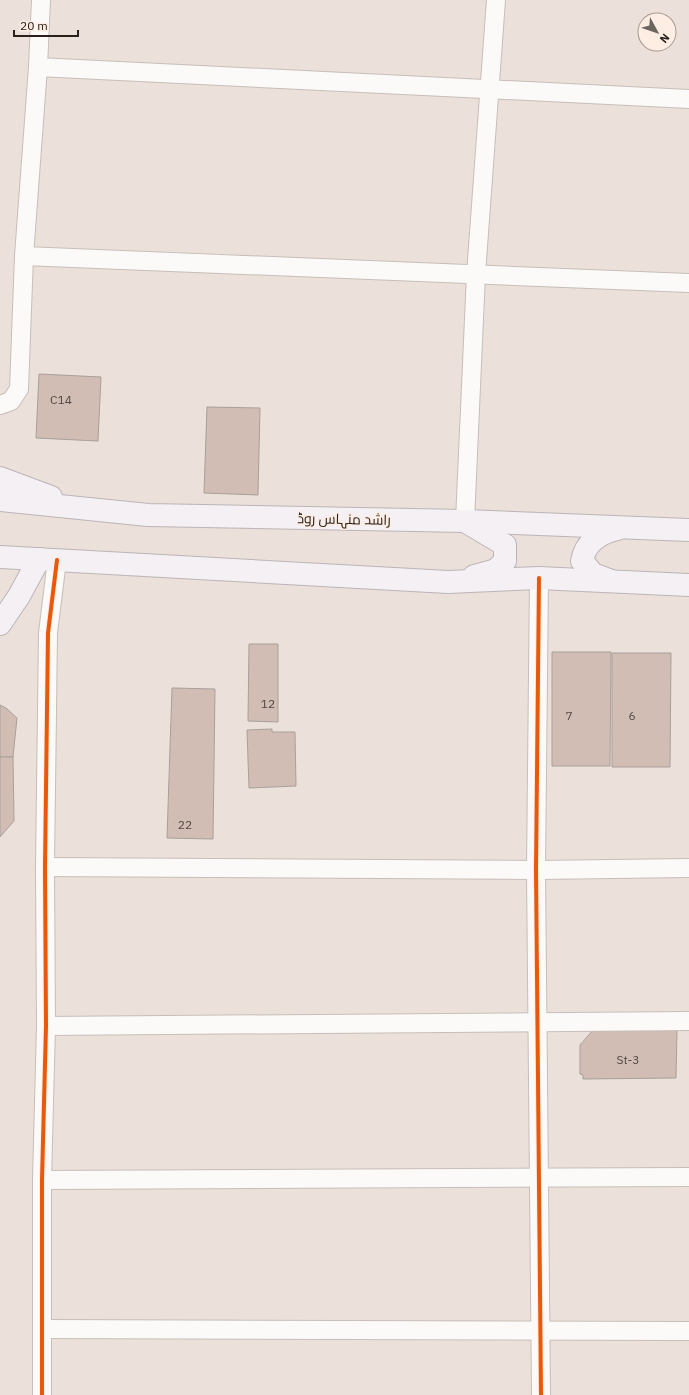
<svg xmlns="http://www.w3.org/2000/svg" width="689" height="1395" font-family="'IBM Plex Sans',Cairo,sans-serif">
  <rect width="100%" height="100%" fill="#ebe0da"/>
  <g fill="#d1bdb4" stroke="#a8a09b">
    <polygon points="39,374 101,377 98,441 36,438"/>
    <polygon points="207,407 260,408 258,495 204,493"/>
    <polygon points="249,644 278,644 278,722 248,721"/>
    <polygon points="552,652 611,652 610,766 552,766"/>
    <polygon points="612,653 671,653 670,767 612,767"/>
    <polygon points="172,688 215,689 213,839 167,838"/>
    <polygon points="0,705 6,708 17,718 13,757 0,757"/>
    <polygon points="272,729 272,732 295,732 296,786 249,788 247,730"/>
    <polygon points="0,757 13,757 14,821 0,837"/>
    <polygon points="594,1029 677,1030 676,1078 583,1079 583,1075 580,1074 580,1045"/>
  </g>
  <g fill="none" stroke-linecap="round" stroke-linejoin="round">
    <defs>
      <g id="minor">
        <polyline points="38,67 689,99"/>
        <polyline points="24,256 689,283"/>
        <polyline points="0,405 11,401 19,389 24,256 38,67 41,0"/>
        <polyline points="465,521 476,274 496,0"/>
        <polyline points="539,578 536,870 541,1395"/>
        <polyline points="45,867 536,870 689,868"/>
        <polyline points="46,1026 689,1021"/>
        <polyline points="42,1180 689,1177"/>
        <polyline points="42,1329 689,1331"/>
        <polyline points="42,1395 42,1180 46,1026 45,867 48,633 57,560"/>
      </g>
      <g id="primary">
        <polyline points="0,478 51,497"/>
        <polyline points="0,500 148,515 465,521 689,530"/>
        <polyline points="468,523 505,545 505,561 496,570 474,576"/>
        <polyline points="0,557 448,582 539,578 689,585"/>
        <path d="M609,580L593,574L582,561C585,543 599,533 617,529"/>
        <polyline points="0,624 19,596 39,559"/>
      </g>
    </defs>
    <use href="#minor" stroke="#c7beb9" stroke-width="20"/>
    <use href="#primary" stroke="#bcb4b7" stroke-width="24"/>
    <use href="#minor" stroke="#fcfaf9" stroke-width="18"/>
    <use href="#primary" stroke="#f4f0f3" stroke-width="22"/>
    <defs>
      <g id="cycleway">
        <polyline points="539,578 536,870 541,1395"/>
        <polyline points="42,1395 42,1180 46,1026 45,867 48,633 57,560"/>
      </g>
    </defs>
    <use href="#cycleway" stroke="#fdede2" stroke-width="6"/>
    <use href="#cycleway" stroke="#e8590c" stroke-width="4"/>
  </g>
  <g text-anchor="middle" stroke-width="3" stroke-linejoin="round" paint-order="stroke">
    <g font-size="12" fill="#524843">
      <text x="61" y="404">C14</text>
      <text x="268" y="708">12</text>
      <text x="569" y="720">7</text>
      <text x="632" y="720">6</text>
      <text x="185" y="829">22</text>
      <text x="628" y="1064">St-3</text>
    </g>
    <g font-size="14" fill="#28211d" stroke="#fdede2">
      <text transform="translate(344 519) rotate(1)" y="5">راشد منہاس روڈ</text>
    </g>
  </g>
  <g transform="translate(657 32) rotate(130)"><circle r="19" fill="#fdede2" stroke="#a89b93"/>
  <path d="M0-3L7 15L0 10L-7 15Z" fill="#6c645f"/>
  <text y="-6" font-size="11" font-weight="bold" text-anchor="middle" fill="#28211d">N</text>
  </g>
  <path d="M14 30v6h64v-6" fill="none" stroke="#28211d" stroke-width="2"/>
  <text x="20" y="30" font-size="12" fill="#28211d" stroke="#fdede2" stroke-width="3" paint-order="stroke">20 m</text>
</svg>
